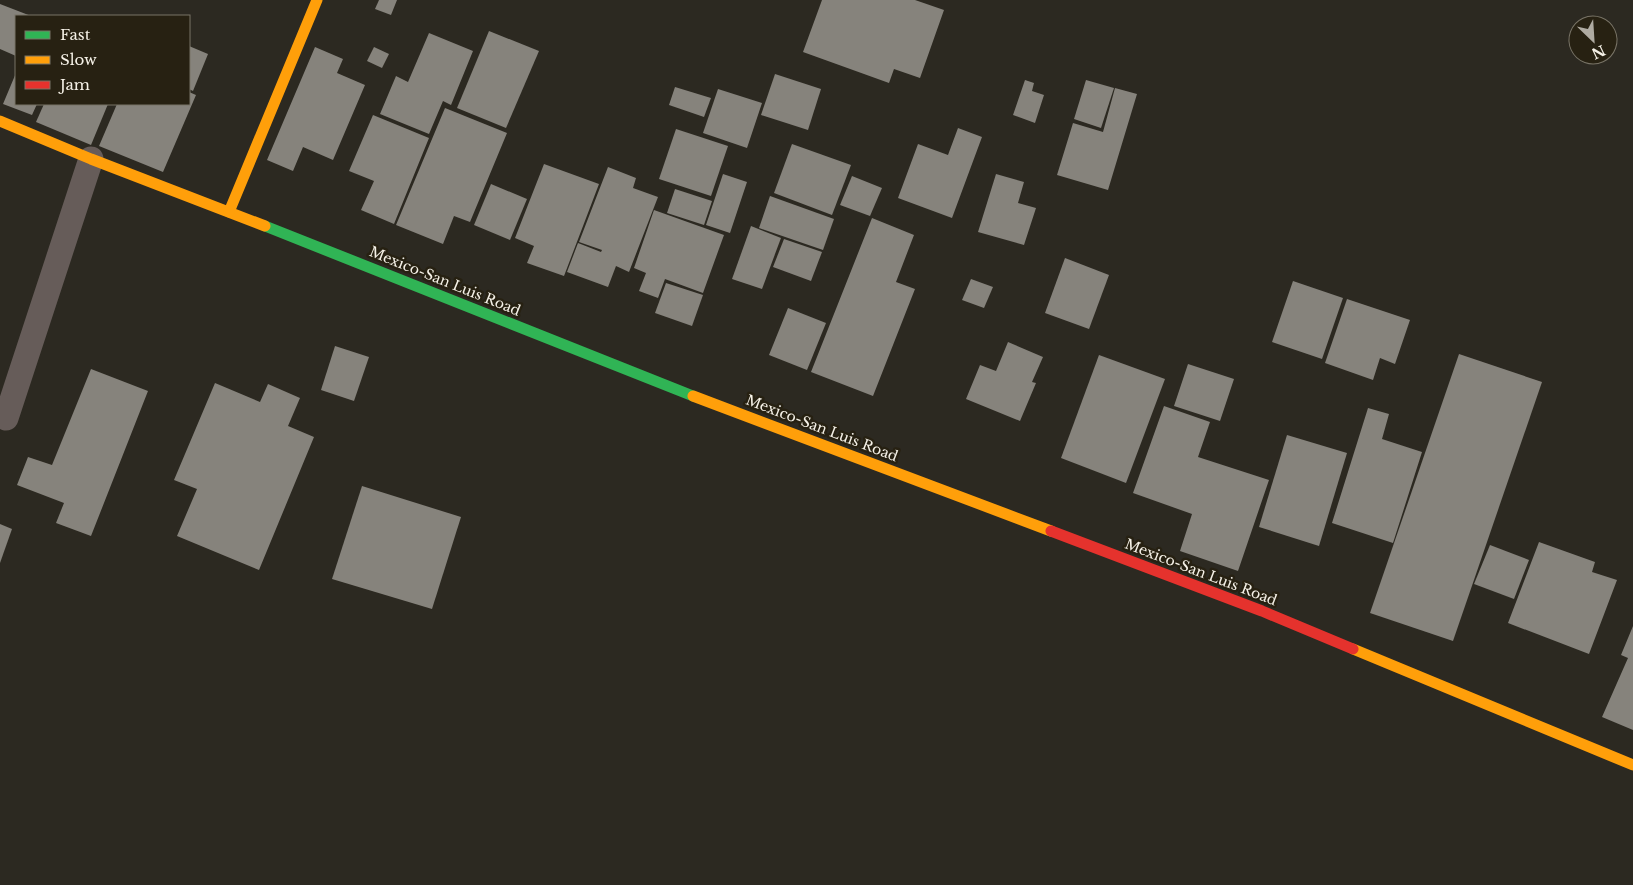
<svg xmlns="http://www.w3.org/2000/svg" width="1633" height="885" font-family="'Libre Baskerville',serif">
  <rect width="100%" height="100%" fill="#2c2921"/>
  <g fill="#86837c">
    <polygon points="379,0 397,0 391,15 375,9"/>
    <polygon points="822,0 915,0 944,10 920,78 894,69 889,83 803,52"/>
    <polygon points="0,4 31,16 16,16 16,56 0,49"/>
    <polygon points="489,31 539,51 506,128 457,108"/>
    <polygon points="429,33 473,51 451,105 443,101 429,134 380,114 396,76 408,82"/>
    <polygon points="189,46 208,54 193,91 189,89"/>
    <polygon points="315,47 343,59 337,73 365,85 333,160 303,147 293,171 267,160"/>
    <polygon points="374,47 389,54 382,68 367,61"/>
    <polygon points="16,73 16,104 37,104 32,115 3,104"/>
    <polygon points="775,74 821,89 808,130 761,115"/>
    <polygon points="1025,80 1034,83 1032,91 1044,95 1035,123 1013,115"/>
    <polygon points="1086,80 1114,88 1101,128 1074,119"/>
    <polygon points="675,87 711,98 704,117 669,105"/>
    <polygon points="1115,88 1137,94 1108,190 1057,175 1073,123 1103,132"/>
    <polygon points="718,89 762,103 747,148 703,133"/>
    <polygon points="189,92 196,95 163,172 99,146 117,104 189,104"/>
    <polygon points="44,104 108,104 91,145 36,122"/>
    <polygon points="445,108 507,133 470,222 454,216 443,244 396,225"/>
    <polygon points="373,115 429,138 394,224 361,210 374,181 349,171"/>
    <polygon points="958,128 982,137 952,218 898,198 918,144 948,155"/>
    <polygon points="676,129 728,146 711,196 659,179"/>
    <polygon points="792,144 851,165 832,215 774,193"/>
    <polygon points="544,164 599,184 564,276 527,263 534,246 515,238"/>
    <polygon points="608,167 636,178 633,188 658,197 629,272 616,266 608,287 567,272 578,243 601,252 602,250 579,242"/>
    <polygon points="723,174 747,182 730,233 706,225"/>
    <polygon points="996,174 1024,182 1018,203 1036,208 1024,245 978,232"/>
    <polygon points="852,176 882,188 870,216 840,205"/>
    <polygon points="491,184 527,199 510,240 474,225"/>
    <polygon points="675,189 712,201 704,225 667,213"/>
    <polygon points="770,196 834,219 823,250 759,228"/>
    <polygon points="654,210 724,235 703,293 665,279 658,298 639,291 646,273 634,268"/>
    <polygon points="872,218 914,235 896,282 915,289 873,396 811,372"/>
    <polygon points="751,226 781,238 762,289 732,279"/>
    <polygon points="784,239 822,252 811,281 773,267"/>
    <polygon points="1065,258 1109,275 1089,329 1045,313"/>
    <polygon points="971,279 993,287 984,308 962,300"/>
    <polygon points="1293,281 1343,298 1322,359 1272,342"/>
    <polygon points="666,283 703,295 692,326 655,313"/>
    <polygon points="1347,299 1410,320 1395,364 1380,358 1373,380 1325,363"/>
    <polygon points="788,308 826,323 807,370 769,355"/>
    <polygon points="1008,342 1043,357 1032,382 1036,383 1020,421 966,399 980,365 996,371"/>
    <polygon points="335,346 369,357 354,401 321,390"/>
    <polygon points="1459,354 1542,382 1453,641 1370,613"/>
    <polygon points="1099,355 1165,379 1126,483 1061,458"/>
    <polygon points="1188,364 1234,379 1220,421 1174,406"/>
    <polygon points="91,369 148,391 91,536 56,523 64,503 17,485 28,457 52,465"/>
    <polygon points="215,383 260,402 268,384 300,398 288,426 314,437 259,570 177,536 197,489 174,480"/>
    <polygon points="1164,406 1210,422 1198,457 1269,480 1238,571 1180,551 1192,514 1133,493"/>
    <polygon points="1368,408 1389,414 1382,439 1422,452 1393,543 1332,523"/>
    <polygon points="1287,435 1347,453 1319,546 1259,527"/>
    <polygon points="362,486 461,517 432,609 332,579"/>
    <polygon points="0,524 12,529 0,563"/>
    <polygon points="1539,542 1595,562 1592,572 1617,580 1589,654 1508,623"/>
    <polygon points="1490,545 1529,560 1514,599 1474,584"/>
    <polygon points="1633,626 1633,730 1602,717 1628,658 1621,655"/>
  </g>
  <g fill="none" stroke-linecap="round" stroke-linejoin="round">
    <polyline stroke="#665c59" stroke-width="25" points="6,418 91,159"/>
    <polyline stroke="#30b455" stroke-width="11" points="265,226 693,396"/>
    <g stroke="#ff9f0a" stroke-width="11">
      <polyline points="0,121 91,159 265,226"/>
      <polyline points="229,212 317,0"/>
      <polyline points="693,396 1051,531"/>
      <polyline points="1353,649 1633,765"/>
    </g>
    <polyline stroke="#e5322d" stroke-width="11" points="1051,531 1262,611 1353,649"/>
  </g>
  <g text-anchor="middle" stroke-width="5" stroke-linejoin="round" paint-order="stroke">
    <g font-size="14" fill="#f5f1e7" stroke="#272112">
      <text transform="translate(445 281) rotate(22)" y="5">Mexico-San Luis Road</text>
      <text transform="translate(822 428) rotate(21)" y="5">Mexico-San Luis Road</text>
      <text transform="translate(1201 572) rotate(21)" y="5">Mexico-San Luis Road</text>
    </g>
  </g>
  <rect x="15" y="15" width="175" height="90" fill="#272112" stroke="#797467"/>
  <rect x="25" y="31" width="25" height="8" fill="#30b455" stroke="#797467"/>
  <text x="60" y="40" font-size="15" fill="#f5f1e7">Fast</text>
  <rect x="25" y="56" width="25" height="8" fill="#ff9f0a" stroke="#797467"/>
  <text x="60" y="65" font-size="15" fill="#f5f1e7">Slow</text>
  <rect x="25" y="81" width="25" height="8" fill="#e5322d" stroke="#797467"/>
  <text x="60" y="90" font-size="15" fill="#f5f1e7">Jam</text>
  <g transform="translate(1593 40) rotate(155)"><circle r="24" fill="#272112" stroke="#797467"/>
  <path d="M0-4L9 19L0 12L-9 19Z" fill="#afaba2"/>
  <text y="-8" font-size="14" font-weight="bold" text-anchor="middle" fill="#f5f1e7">N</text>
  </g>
</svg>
